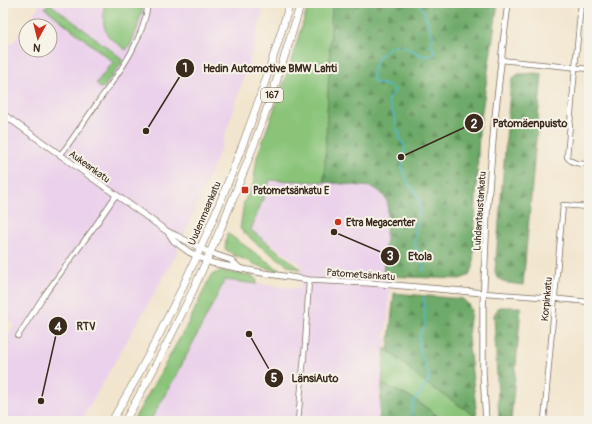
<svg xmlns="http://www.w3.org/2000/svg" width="592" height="424" font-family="Pangolin,sans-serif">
  <defs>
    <pattern id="forest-firs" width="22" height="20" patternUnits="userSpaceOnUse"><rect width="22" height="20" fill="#6eaa69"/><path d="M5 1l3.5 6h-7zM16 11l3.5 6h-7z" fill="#5c8b56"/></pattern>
  </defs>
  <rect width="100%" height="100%" fill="#f7f3e8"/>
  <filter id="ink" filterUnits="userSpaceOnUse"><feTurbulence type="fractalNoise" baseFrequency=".025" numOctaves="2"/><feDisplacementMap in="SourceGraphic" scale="8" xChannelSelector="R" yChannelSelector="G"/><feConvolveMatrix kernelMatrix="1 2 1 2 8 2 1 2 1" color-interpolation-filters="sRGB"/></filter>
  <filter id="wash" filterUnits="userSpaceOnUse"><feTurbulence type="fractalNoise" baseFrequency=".012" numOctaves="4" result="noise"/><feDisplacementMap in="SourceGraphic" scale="16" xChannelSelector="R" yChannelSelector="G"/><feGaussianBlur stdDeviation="0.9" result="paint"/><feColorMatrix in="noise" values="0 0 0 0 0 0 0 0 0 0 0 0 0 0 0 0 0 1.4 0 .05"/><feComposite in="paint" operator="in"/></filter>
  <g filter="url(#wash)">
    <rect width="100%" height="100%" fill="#f2e5cd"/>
    <g fill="#ebd1eb" fill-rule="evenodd">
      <path d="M41,3H265L256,40L222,145L175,257L81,421H3V343L15,325L3,316V49L13,43ZM26,26H50V50H26Z"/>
      <polygon points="270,179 324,182 371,187 378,189 386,198 388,204 383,276 391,277 379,421 150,421 177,374 225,280 300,289 302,265 251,231"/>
    </g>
    <g fill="#89c479" stroke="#62774c">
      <polygon points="49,3 120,57 122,60 121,64 104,87 100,88 97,85 97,82 113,62 45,8"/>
      <path d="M105,3H144C141,15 135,42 126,50C121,46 115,42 110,38C102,30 102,13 105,3Z"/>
      <polygon points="309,3 332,3 324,182 270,180 251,230 302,270 289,266 257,244 240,229 244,202 253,185 257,157 290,65"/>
      <polygon points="227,233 282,272 259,266 234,255 225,249"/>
      <polygon points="221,271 252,276 256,279 257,284 225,280 177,374 150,421 133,421 190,320 211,275"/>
      <polygon points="385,348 423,381 477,417 477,421 445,421 414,399 382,384"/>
    </g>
    <g fill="url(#forest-firs)" stroke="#546a44">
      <path d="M332,3H498L479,132L473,268L468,276L460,279L383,276L388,204C385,195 380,190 371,187L324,182Z"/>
      <polygon points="535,73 542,74 523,285 507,283 497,278 495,271 510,91 512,79 518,74"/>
      <polygon points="394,293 463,299 468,304 471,310 468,337 477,417 423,381 388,350"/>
      <polygon points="499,307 521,307 511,421 499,421 494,315"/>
      <polygon points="382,384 414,399 445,421 379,421"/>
    </g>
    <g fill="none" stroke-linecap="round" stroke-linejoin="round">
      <g stroke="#4fbbcb" stroke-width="1.5">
        <path d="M420,3C421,9 425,13 427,19C428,24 429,30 433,35L431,45L436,53C422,64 409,43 396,45C392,45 389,48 386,51C380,55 378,59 375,65C374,70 371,75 373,80C378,87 388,82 395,90C394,95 389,95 388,100L395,119L397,130L400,133L399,137L405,147L402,168L410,186L414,189L420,201L414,245C421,255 423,260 424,272"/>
        <polyline points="412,421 411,418 413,402 419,396 428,381 429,377 424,361 421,354 419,343 420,334 425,325 424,297"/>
      </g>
    </g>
  </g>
  <g filter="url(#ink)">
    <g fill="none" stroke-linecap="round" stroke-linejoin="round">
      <defs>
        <g id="minor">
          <path d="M581,3L567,157C572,164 581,164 589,164"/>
          <polyline points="501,60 589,69"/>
          <path d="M60,155L65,149C77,132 89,115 100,99C121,70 144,39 148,3"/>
          <polyline points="484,293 540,297 589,302"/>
          <polyline points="18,336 43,297 95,226 116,195"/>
          <polyline points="298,421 305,345 309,280"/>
          <polyline points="544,421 563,205 589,207"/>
        </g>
        <g id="tertiary">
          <polyline points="3,114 168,232 177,236 210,253 231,260 239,268"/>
          <polyline points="168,232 174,241 189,252 212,263 263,273 309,280 371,283 484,293"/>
          <polyline points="486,421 483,373 483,307 487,212 494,127 503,44 508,3"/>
        </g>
        <g id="primary">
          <path d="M112,421C164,332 208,238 244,141C261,96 276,50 290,3"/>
          <path d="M125,421C201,289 258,149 301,3"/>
        </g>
      </defs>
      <use href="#minor" stroke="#7b6b5b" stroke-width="6"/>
      <use href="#tertiary" stroke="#7b6b5b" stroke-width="7"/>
      <use href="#primary" stroke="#7b6b5b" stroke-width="8"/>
      <use href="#minor" stroke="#fff" stroke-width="4.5"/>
      <use href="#tertiary" stroke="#fff" stroke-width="5.5"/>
      <use href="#primary" stroke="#fff" stroke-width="7"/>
    </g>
  </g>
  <g fill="#c8321e" stroke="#f7f3e8" stroke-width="1.5">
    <rect x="241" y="186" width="8" height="8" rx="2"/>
    <circle cx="338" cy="222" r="4"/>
  </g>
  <g text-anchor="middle" stroke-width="4" stroke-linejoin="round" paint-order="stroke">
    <rect fill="#f7f3e8" stroke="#73665b" stroke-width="1" x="261" y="88" width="22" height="14" rx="3"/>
    <g font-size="9" font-weight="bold" fill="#3b2a1e">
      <text x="272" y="98">167</text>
    </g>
    <g font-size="10" fill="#3b2a1e" stroke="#f7f3e8">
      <text transform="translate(90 166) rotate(36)" y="4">Aukeankatu</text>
      <text transform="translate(479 211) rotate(-86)" y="4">Luhdantaustankatu</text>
      <text transform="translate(204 213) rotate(-67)" y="4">Uudenmaankatu</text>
      <text transform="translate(361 274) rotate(4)" y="4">Patometsänkatu</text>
      <text transform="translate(546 299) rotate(-85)" y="4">Korpinkatu</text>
    </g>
    <g font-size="10" font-weight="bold" fill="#3b2a1e" stroke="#f7f3e8" text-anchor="start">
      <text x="253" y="194">Patometsänkatu E</text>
      <text x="346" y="226">Etra Megacenter</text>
    </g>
  </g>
  <path fill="none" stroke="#3b2a1e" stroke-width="1.5" d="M146 131L185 68M401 157L474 123M334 232L390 256M41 401L58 326M249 334L274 378"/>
  <g fill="#3b2a1e" stroke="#f7f3e8" stroke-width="1.5">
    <circle cx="146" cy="131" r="4"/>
    <circle cx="401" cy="157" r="4"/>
    <circle cx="334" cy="232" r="4"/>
    <circle cx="41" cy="401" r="4"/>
    <circle cx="249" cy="334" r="4"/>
    <circle cx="185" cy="68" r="10"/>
    <circle cx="474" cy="123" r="10"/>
    <circle cx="390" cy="256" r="10"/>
    <circle cx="58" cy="326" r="10"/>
    <circle cx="274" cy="378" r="10"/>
  </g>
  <g font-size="12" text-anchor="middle" font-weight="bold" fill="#fff">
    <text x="185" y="72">1</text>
    <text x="474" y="128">2</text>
    <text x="390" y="260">3</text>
    <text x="58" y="331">4</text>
    <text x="274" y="382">5</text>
  </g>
  <g font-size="11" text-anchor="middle" font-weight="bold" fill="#3b2a1e" stroke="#f7f3e8" stroke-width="4" stroke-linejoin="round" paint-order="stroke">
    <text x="270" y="72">Hedin Automotive BMW Lahti</text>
    <text x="530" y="127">Patomäenpuisto</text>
    <text x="420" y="260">Etola</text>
    <text x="86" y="330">RTV</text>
    <text x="315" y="382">LänsiAuto</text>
  </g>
  <rect width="592" height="424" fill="none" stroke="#f7f3e8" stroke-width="16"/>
  <g transform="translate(38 38) rotate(187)"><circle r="19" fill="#f7f3e8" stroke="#aca397"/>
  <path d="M0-3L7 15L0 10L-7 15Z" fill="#c8321e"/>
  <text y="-6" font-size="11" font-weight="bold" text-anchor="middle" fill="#3b2a1e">N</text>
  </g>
</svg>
